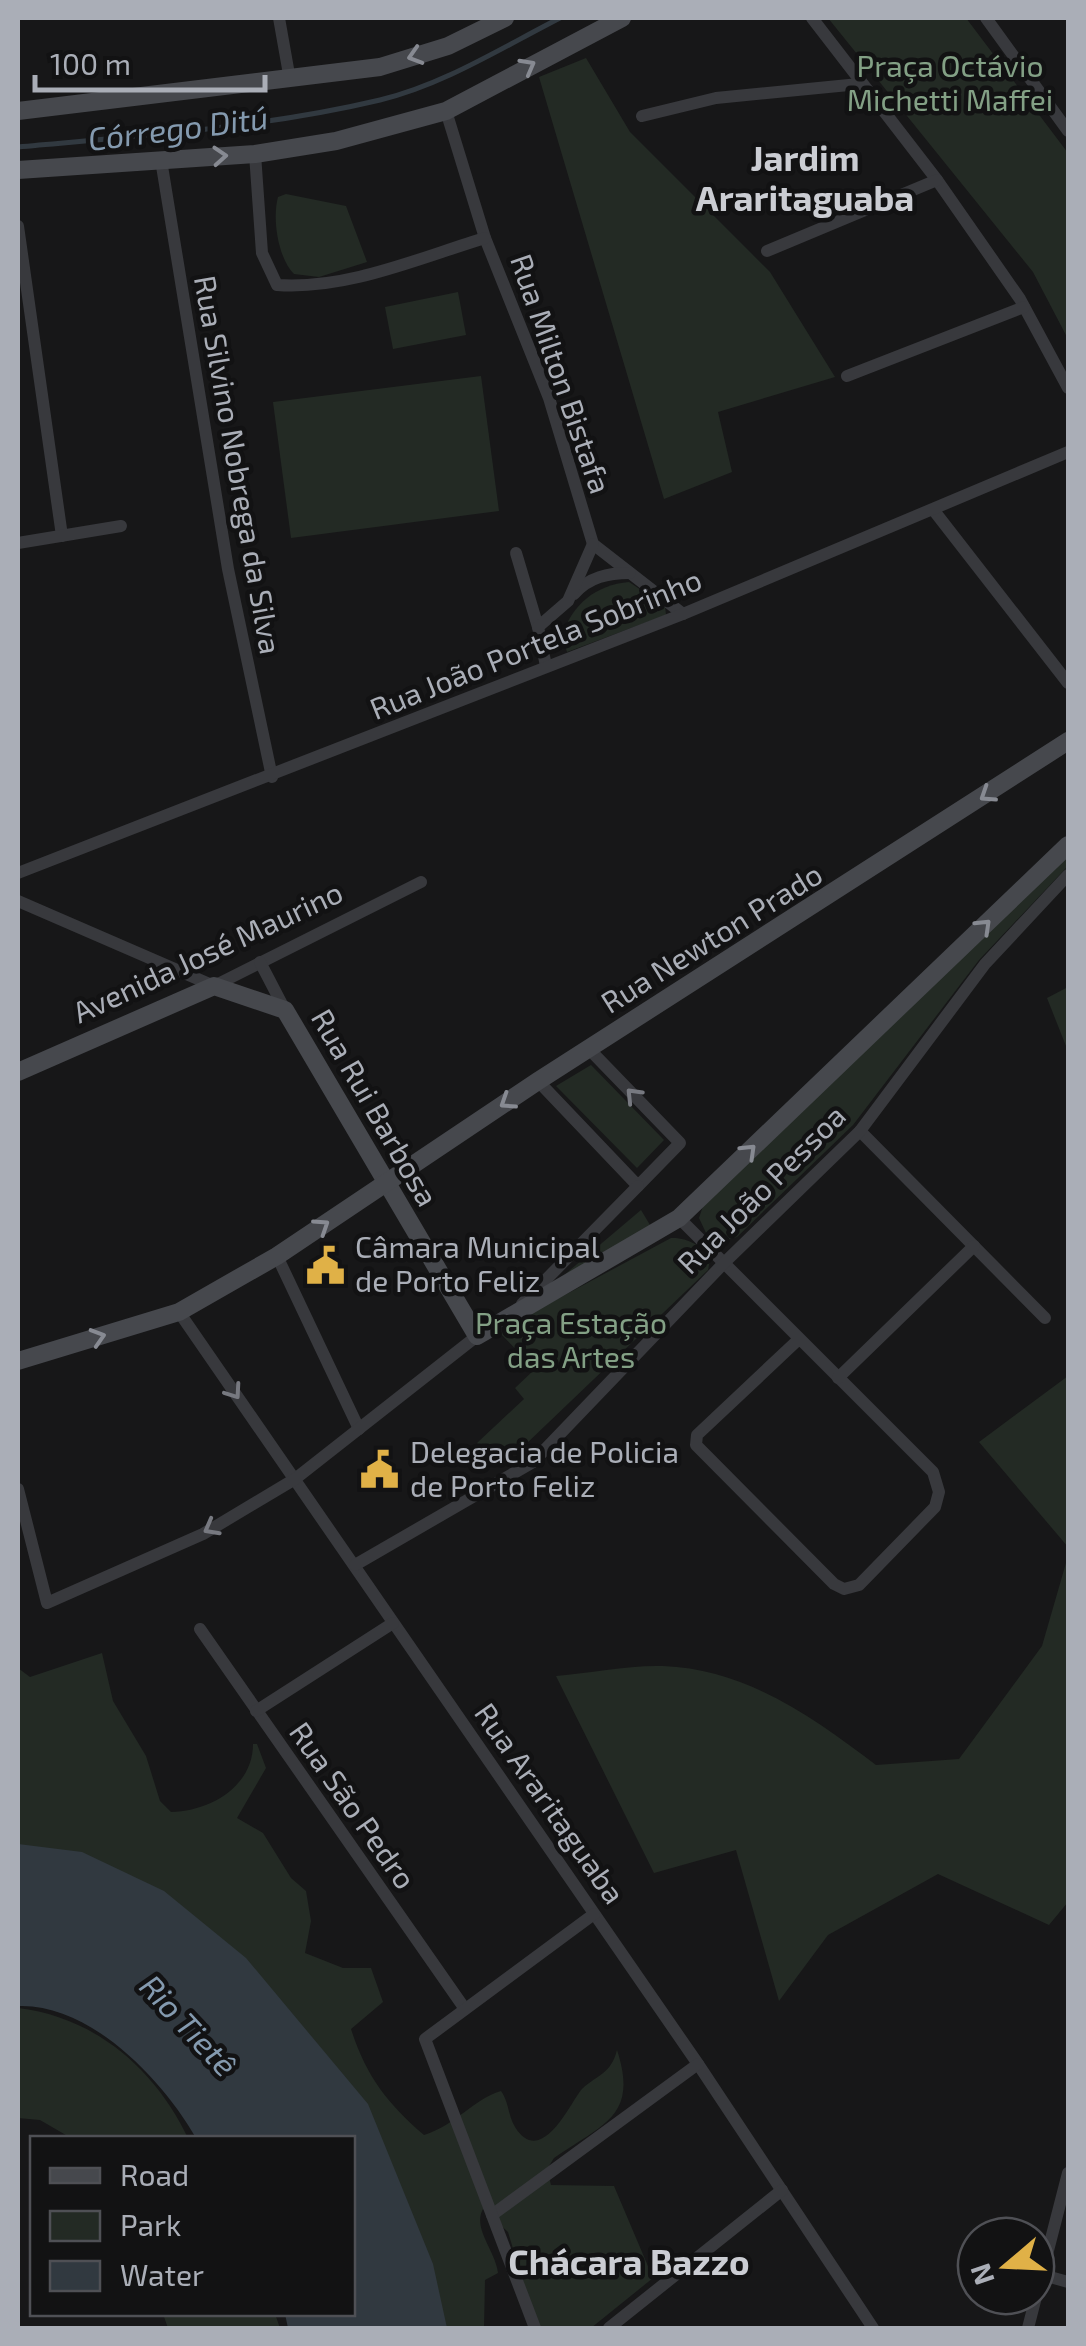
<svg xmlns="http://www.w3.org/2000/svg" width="1086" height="2346" font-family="'Exo 2',sans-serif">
  <rect width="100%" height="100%" fill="#171718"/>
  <g fill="#232a24">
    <polygon points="828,18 966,18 1068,153 1068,339 1033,272"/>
    <polygon points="586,58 630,132 770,272 835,377 718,412 732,472 664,499 539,77"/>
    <path d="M286,194L346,206L367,262L319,277L294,274C278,258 272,219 278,197Z"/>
    <polygon points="458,292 466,335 393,349 385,307"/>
    <polygon points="481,376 499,511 291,538 273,402"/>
    <path d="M629,582L665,606L666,615L567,652L562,636C572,604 596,585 629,582Z"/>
    <polygon points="1068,853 1068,866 979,960 853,1125 737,1237 723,1241 707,1235 699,1218 704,1203"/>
    <polygon points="1068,987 1068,1051 1047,998"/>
    <polygon points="591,1065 664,1140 637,1168 556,1086"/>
    <polygon points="641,1210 653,1230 563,1276"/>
    <path d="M671,1238C686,1237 704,1246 710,1260L708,1270L525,1445L495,1466L477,1443L524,1399L515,1388L535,1369L498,1331Z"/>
    <polygon points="1068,1376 1068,1547 979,1442"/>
    <path d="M1068,1556V1902L1049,1925L938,1874L828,1935L779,2001L736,1850L654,1873L556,1676C591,1673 628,1665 663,1666C746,1669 813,1717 876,1765L959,1759L1042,1646Z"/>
    <path d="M102,1653L113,1701L146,1756L160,1801L171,1812C211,1811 253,1786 253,1744H257L266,1768L237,1818L263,1833L291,1878L306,1891L311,1921L305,1953L343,1968H371L383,2002L351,2029C366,2076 387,2103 424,2135C456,2125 472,2100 501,2091C509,2102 508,2116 515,2127C542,2170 572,2099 582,2089C598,2074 611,2074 617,2050C639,2117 602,2124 554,2158L547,2169L551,2185L614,2186L653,2278L591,2328H537L508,2232L483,2209C472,2228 496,2252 498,2273L485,2280L484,2328H409L352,2138L18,1875V1668L30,1677Z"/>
    <path d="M18,2008C95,2017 155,2069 188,2138H71L40,2120L18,2118Z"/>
    <polygon points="163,2314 275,2314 280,2328 168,2328"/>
  </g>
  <path fill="#313940" d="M18,1844L82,1852L164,1891L246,1958L368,2104L433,2264L447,2328H288L285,2314H352V2138H196C163,2080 90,2003 18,2006Z"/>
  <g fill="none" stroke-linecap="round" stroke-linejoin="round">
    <path stroke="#313940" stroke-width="5" d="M18,147C138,136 262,128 380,100C443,85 503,47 560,18"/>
    <g stroke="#38393d" stroke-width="12">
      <polyline points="279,18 290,80"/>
      <polyline points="812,18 937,180 1020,299 1068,388"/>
      <polyline points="986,18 1068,131"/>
      <polyline points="446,111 485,238 549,398 593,544 683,614"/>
      <polyline points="642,116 716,98 859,84"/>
      <path d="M255,154L262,253L277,285C347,290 419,258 485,238"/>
      <polyline points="161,160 228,569 272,777"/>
      <polyline points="18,226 62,536"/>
      <polyline points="767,251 937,180"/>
      <polyline points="847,376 1024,307"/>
      <polyline points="935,512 1068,683"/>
      <polyline points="18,543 121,526"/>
      <polyline points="516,553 538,627"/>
      <path d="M574,594C589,577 608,573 630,573"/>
      <polyline points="546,666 538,627 568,601 593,544"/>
      <polyline points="18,873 683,614 1068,452"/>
      <polyline points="18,901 214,986 421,882"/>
      <polyline points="260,962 285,1010"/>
      <polyline points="538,1081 638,1186 680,1143 589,1049"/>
      <polyline points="860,1131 1045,1318"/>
      <polyline points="679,1218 933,1472 939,1492 935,1507 859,1585 844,1589 834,1584 696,1445 697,1435 799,1339"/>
      <polyline points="277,1256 359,1429"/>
      <polyline points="522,1304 638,1186"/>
      <polyline points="179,1312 698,2064 873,2328"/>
      <polyline points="838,1378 974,1246"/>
      <polyline points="18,1489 47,1603 203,1534 295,1479 477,1336"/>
      <polyline points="355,1565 533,1462 724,1263 860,1131 985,964 1068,875"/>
      <polyline points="200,1629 465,2009"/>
      <polyline points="256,1711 393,1623"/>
      <polyline points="492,2215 698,2064"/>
      <polyline points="1043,2275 1068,2282"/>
      <polyline points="535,2328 425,2039 594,1914"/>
      <polyline points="609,2328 782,2190"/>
      <polyline points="1028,2328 1068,2173"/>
    </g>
    <g stroke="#46484d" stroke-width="18">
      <polyline points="18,111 380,67 448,46 505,18"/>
      <polyline points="18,170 255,154 336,141 446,111 622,18"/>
      <polyline points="18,1072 214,986 285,1010 477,1336 679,1218 1068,845"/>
      <polyline points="18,1361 179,1312 277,1256 538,1081 1068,741"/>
    </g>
  </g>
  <defs><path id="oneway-chevron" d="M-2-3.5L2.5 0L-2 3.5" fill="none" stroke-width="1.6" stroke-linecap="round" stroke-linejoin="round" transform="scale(2.5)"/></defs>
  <g stroke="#878a92">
    <use href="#oneway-chevron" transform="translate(415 56) rotate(163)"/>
    <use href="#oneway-chevron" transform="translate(528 66) rotate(-29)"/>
    <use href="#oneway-chevron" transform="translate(220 156) rotate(-4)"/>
    <use href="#oneway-chevron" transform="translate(987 795) rotate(147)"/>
    <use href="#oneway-chevron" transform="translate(984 926) rotate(-44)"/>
    <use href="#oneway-chevron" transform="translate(507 1102) rotate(147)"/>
    <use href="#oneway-chevron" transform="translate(749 1151) rotate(-44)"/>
    <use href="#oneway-chevron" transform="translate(322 1226) rotate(-33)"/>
    <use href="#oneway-chevron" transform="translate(98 1337) rotate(-17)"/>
  </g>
  <g stroke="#777980">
    <use href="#oneway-chevron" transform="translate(633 1095) rotate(-134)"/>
    <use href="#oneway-chevron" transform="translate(234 1392) rotate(55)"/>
    <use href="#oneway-chevron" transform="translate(211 1528) rotate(151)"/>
  </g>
  <defs>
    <symbol id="civic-bare" viewBox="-9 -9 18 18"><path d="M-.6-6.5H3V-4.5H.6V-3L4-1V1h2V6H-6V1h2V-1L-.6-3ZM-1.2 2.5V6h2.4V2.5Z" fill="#e0b147" stroke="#121213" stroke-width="2.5" paint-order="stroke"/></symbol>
  </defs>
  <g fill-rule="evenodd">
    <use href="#civic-bare" x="298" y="1238" width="55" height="55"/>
    <use href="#civic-bare" x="352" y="1442" width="55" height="55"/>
  </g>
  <g text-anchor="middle" stroke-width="9" stroke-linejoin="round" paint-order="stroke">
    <g font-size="30" fill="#83a085" stroke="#121213">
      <text x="950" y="77">Praça Octávio<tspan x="950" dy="34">Michetti Maffei</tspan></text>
      <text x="571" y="1334">Praça Estação<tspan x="571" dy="34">das Artes</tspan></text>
    </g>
    <g font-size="30" fill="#aaaeb7" stroke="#121213">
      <text transform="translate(560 374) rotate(71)" y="10">Rua Milton Bistafa</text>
      <text transform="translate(237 465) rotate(80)" y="10">Rua Silvino Nobrega da Silva</text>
      <text transform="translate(536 645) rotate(-22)" y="10">Rua João Portela Sobrinho</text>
      <text transform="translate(712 939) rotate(-32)" y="10">Rua Newton Prado</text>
      <text transform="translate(208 953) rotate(-25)" y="10">Avenida José Maurino</text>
      <text transform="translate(374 1108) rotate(60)" y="10">Rua Rui Barbosa</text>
      <text transform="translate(762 1190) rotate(-45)" y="10">Rua João Pessoa</text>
      <text transform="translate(549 1804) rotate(55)" y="10">Rua Araritaguaba</text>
      <text transform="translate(352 1806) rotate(55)" y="10">Rua São Pedro</text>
    </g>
    <g font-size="30" fill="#aaaeb7" stroke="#121213" text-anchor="start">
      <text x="355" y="1258">Câmara Municipal<tspan x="355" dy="34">de Porto Feliz</tspan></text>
      <text x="410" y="1463">Delegacia de Policia<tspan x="410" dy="34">de Porto Feliz</tspan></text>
    </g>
    <g font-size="32" font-style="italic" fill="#849aaf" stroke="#121213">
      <text transform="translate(178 129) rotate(-7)" y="11">Córrego Ditú</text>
      <text transform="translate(188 2026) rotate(47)" y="11">Rio Tietê</text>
    </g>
    <g font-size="35" font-weight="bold" fill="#cbcdd3" stroke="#121213">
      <text x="805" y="171">Jardim<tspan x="805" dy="40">Araritaguaba</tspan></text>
      <text x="629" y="2275">Chácara Bazzo</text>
    </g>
  </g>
  <rect width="1086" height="2346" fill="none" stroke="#aaaeb7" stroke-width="40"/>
  <rect x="30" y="2136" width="325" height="180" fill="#121213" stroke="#4f5055" stroke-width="2.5"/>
  <rect x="50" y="2168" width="50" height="15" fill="#46484d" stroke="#4f5055" stroke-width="2.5"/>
  <text x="120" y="2186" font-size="30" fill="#aaaeb7">Road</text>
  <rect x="50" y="2211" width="50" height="30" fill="#232a24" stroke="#4f5055" stroke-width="2.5"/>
  <text x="120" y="2236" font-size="30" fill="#aaaeb7">Park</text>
  <rect x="50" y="2261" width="50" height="30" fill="#313940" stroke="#4f5055" stroke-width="2.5"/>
  <text x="120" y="2286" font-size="30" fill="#aaaeb7">Water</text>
  <g transform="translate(1006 2266) rotate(251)"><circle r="48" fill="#121213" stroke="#4f5055" stroke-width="2.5"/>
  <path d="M0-8L18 38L0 25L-18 38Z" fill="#e0b147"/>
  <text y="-15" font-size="28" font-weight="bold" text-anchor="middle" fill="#aaaeb7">N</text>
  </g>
  <path d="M35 75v15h230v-15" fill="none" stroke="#aaaeb7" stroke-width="5"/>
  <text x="50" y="75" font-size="30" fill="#aaaeb7" stroke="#121213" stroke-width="8" paint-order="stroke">100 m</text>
</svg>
